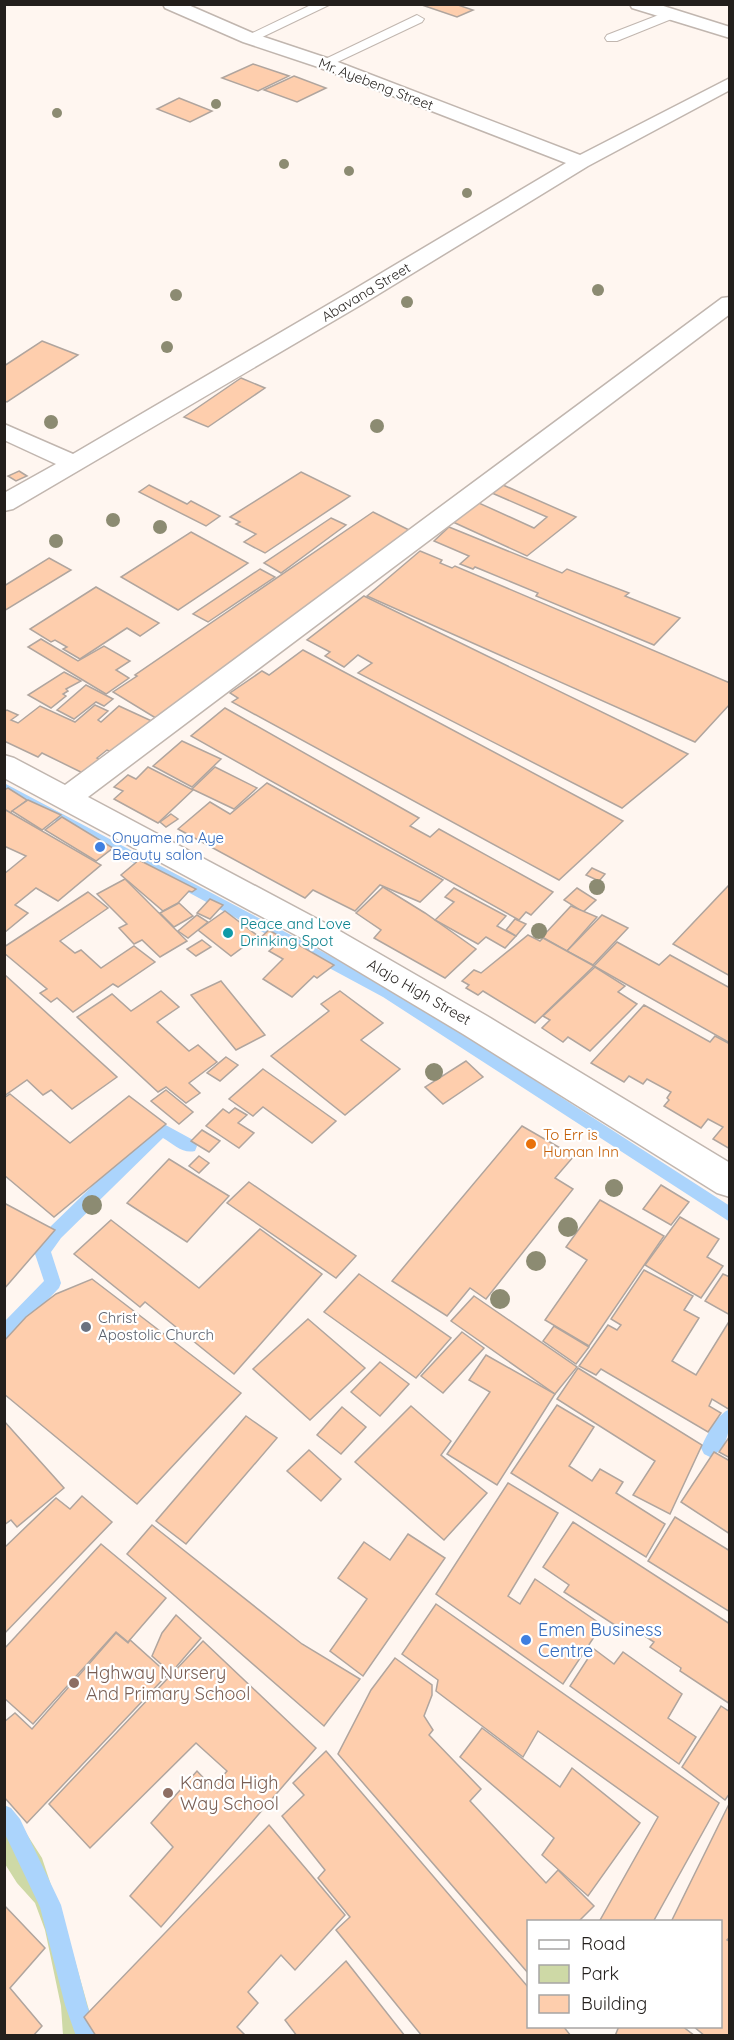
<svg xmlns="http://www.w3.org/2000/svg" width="734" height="2040" font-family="Quicksand,sans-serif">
  <rect width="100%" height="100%" fill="#fff6f0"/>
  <polygon fill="#ced9a6" points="4,1804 19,1822 42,1858 68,1936 96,2035 63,2035 61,2006 45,1930 35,1903 17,1883 5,1864"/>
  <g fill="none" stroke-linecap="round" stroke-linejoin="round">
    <g fill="#abd4fc" fill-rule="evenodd">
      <polygon points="4,783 393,989 730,1206 730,1222 383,997 4,793"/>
      <path d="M162,1123L195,1141L197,1146L195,1151C183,1154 173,1144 163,1138L61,1238L51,1252L61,1283L59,1288L10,1339L4,1342V1322L44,1281L34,1251L49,1228L156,1124Z"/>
      <path d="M730,1409C730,1426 729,1449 710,1457L704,1454L701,1448C706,1436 717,1414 730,1409Z"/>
      <polygon points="4,1805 11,1808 20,1819 61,1905 87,2005 98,2036 76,2036 65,2005 40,1907 4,1832"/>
    </g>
  </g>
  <g fill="#fecead" stroke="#b0a59e" stroke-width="1.5">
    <polygon points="419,4 455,4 473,10 457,17"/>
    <polygon points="253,64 289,76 258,91 222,78"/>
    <polygon points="294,76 326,88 297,102 264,90"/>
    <polygon points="179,98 212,111 190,122 157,109"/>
    <polygon points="42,341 78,355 7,402 4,401 4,366"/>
    <polygon points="241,378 265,388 208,427 184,417"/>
    <polygon points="19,471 27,476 16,481 8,476"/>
    <polygon points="301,472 350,496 265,553 244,542 256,534 236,524 240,522 230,517"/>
    <polygon points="149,485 187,504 191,501 220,516 206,526 139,492"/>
    <polygon points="503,485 576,517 527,556 453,522 479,503 534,528 547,517 492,493"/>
    <polygon points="373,512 411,531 159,720 113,692 137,676 135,675"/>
    <polygon points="331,518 346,525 281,573 264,563"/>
    <polygon points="449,527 562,573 567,569 629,593 625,596 680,618 654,645 536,596 538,593 475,567 473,569 460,564 469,556 434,541"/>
    <polygon points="191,532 248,563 178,610 121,577"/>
    <polygon points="420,551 442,560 440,563 452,568 455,566 730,683 730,704 695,742 367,596"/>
    <polygon points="49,558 71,570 4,611 4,586"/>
    <polygon points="260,569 275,577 208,622 193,614"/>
    <polygon points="96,587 159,623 140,636 127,628 80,659 63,649 67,647 55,640 51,642 30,629"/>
    <polygon points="364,596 688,754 622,808 358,673 372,663 358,655 344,667 325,656 330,652 307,640"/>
    <polygon points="41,639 78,661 104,646 130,661 116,670 129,678 106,694 28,647"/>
    <polygon points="303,650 623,821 559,880 232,702 238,698 230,693 262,671 269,675"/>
    <polygon points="64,672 81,681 66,689 68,691 63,694 66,696 51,708 28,695"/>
    <polygon points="86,685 113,699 104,706 96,702 74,719 57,710"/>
    <polygon points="95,705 108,711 98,720 101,722 119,706 156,723 119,755 107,750 97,758 107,763 91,777 42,753 38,757 4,741 4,712 7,710 18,715 11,720 18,723 40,706 75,722"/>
    <polygon points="225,708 419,818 410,826 430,837 439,829 553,892 531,915 526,912 519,920 191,736"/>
    <polygon points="182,741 221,759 192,787 153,766"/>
    <polygon points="148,767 193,790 158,823 114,799 123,791 114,787 128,775 136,779"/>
    <polygon points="215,767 257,788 234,809 192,789"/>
    <polygon points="267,783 443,880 420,902 380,885 355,911 313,890 305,898 178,829 210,802 230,814"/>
    <polygon points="8,788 27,800 10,813 4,809 4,790"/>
    <polygon points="28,800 61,815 42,830 12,811"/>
    <polygon points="4,809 101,865 58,901 36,888 15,905 28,913 4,933 4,874 26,856 4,846"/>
    <polygon points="171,814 178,819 166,827 160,822"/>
    <polygon points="62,817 113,848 96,861 45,830"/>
    <polygon points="139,860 196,889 192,892 189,891 178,903 163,911 121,875"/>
    <polygon points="592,868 605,874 599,881 586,875"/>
    <polygon points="125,879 187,941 160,957 142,940 134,944 119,928 127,924 97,894"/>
    <polygon points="730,884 730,976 673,944"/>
    <polygon points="383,887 425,913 476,949 445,978 374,938 381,930 356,913"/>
    <polygon points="454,888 506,916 497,926 516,936 505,948 486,937 478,944 435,920 454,902 445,897"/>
    <polygon points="577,888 596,900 583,912 564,900"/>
    <polygon points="88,892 108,908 60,941 75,953 81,950 101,968 134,946 155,962 118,987 113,984 73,1012 57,998 51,1002 40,993 47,989 4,953 4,947"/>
    <polygon points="210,899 223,905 210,919 197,913"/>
    <polygon points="179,903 193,916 174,927 160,913"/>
    <polygon points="571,906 597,917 567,951 542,937"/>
    <polygon points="225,911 258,936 231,956 198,930"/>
    <polygon points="197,915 208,922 188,938 178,931"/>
    <polygon points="602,915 628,928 593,965 567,951"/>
    <polygon points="515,919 526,924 516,936 506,930"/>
    <polygon points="269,930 279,936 267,946 258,940"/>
    <polygon points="528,935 540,941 543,938 594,966 535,1023 483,991 478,995 466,988 469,985 462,981 474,970 481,973"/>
    <polygon points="285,937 334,965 317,978 314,976 292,997 263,979 283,959 269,951"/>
    <polygon points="202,940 211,947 196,956 187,949"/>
    <polygon points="617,942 659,965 670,955 730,988 730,1043 594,966"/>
    <polygon points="595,967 625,986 618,992 637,1004 590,1051 568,1037 563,1042 542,1028 550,1020 543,1016"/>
    <polygon points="4,974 117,1077 72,1109 51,1090 43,1095 27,1080 4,1096"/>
    <polygon points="221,981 265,1035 236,1050 191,995"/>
    <polygon points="161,991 179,1007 157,1022 189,1051 198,1045 217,1062 189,1083 200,1093 186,1103 166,1087 158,1092 77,1017 112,994 131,1011"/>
    <polygon points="340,991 383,1023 361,1040 400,1069 345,1115 271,1056 329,1011 321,1004"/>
    <polygon points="644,1005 710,1042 715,1036 730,1044 730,1149 713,1139 723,1127 708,1119 701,1128 664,1106 669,1100 667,1098 671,1092 647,1079 643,1084 629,1076 624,1082 591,1063"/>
    <polygon points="226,1057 238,1065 220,1081 207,1073"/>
    <polygon points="466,1061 483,1077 443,1104 425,1087"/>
    <polygon points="263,1069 336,1121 312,1143 263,1107 253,1116 229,1099"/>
    <polygon points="166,1090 193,1112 179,1124 151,1101"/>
    <polygon points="10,1094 70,1143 129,1096 166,1124 54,1217 4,1175 4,1098"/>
    <polygon points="235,1108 247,1115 238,1123 254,1133 239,1148 206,1126 223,1109 229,1113"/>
    <polygon points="522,1126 574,1156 555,1178 573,1189 486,1299 470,1288 447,1316 392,1281"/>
    <polygon points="202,1130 220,1141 209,1152 191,1141"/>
    <polygon points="199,1156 209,1163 199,1173 189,1166"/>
    <polygon points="169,1159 229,1196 187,1242 127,1203"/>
    <polygon points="249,1182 356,1256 336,1278 227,1203"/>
    <polygon points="661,1185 689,1202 671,1225 643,1209"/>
    <polygon points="600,1200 664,1236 589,1346 545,1320 587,1260 566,1247"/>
    <polygon points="4,1203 55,1230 4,1289"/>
    <polygon points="680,1217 719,1239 707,1257 723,1266 701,1298 645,1265"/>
    <polygon points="111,1220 199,1288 260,1229 322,1274 234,1374 145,1302 140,1307 74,1254"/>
    <polygon points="644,1270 693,1296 684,1310 699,1318 672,1361 696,1375 730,1320 730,1410 712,1399 709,1406 721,1413 708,1432 601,1369 596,1375 579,1366 608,1325 617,1330 621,1325 611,1319"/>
    <polygon points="359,1274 451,1338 416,1378 324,1312"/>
    <polygon points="723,1274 730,1277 730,1315 705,1301"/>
    <polygon points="92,1279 241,1393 137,1504 4,1394 4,1341 26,1317 56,1294"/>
    <polygon points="474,1296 577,1367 555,1394 451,1321"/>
    <polygon points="308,1319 365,1368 310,1420 253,1369"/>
    <polygon points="554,1326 589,1347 576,1364 543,1341"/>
    <polygon points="462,1332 484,1348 443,1393 421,1376"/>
    <polygon points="486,1355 555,1394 497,1485 447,1454 490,1392 469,1380"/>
    <polygon points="380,1362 409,1384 380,1416 351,1392"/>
    <polygon points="578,1368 702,1445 670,1514 633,1495 655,1461 557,1399"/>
    <polygon points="557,1405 594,1427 569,1466 592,1481 600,1469 623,1482 616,1493 665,1524 646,1557 511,1473"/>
    <polygon points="411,1406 451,1441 441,1455 487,1493 444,1540 355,1462"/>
    <polygon points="342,1407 366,1427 341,1454 317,1435"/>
    <polygon points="246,1416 277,1438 186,1544 156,1521"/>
    <polygon points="4,1421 64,1488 17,1527 11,1520 4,1525"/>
    <polygon points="730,1436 730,1458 719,1452"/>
    <polygon points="309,1450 341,1479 321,1501 287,1471"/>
    <polygon points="714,1452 730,1461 730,1534 681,1502"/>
    <polygon points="508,1483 558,1513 508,1596 520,1604 535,1579 602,1625 563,1684 436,1594"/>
    <polygon points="82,1496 112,1522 4,1634 4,1548 56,1498 70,1509"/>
    <polygon points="675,1517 730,1551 730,1612 648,1561"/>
    <polygon points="573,1522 730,1624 730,1704 680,1671 681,1668 650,1647 654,1642 631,1627 627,1633 564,1592 569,1585 543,1567"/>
    <polygon points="152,1525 302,1644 360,1679 324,1726 127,1554"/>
    <polygon points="408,1534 445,1558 363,1676 330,1651 367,1599 338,1578 364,1542 390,1560"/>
    <polygon points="101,1544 166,1598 128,1642 116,1632 33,1724 4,1698 4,1649"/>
    <polygon points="436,1604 719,1803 653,1922 599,1922 658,1817 538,1731 523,1757 436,1691 438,1680 402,1654"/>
    <polygon points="176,1615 201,1638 171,1673 152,1656 162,1633"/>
    <polygon points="116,1633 128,1643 130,1640 168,1674 27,1823 4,1797 4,1722 15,1713 32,1729"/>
    <polygon points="203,1641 316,1748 161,1927 130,1896 173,1847 151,1823 197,1771 213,1788 227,1771 196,1743 90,1848 49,1804"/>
    <polygon points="594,1649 614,1664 623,1652 682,1694 668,1718 696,1737 679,1764 570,1686"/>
    <polygon points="395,1658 432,1685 432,1695 424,1716 433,1730 429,1735 481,1789 470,1801 546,1883 558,1870 594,1906 578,1922 528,1922 528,1973 338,1754 371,1690"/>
    <polygon points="721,1706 730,1712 730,1793 725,1800 682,1767"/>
    <polygon points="482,1728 560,1787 572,1768 640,1823 588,1896 542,1855 554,1838 460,1757"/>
    <polygon points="326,1751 528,1987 528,2026 563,2026 571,2036 422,2036 336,1930 350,1917 318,1878 325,1870 282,1816 304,1795 293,1783"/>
    <polygon points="730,1802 730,1937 727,1940 730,1942 730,2036 705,2036 693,2026 720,2026 720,1922 671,1922"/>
    <polygon points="269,1825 345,1915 295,1970 281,1955 248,1992 258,2003 237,2027 246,2036 96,2036 84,2017"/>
    <polygon points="4,1905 45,1948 10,1988 42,2026 33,2036 4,2036"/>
    <polygon points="346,1961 405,2036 297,2036 285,2020"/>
    <polygon points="619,2026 682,2026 695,2036 615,2036"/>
  </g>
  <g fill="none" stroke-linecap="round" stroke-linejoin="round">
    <defs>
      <g id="service">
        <polygon points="313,4 331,4 254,41 244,41 242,38"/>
        <polygon points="669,11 676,15 674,18 617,41 607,41 605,38 607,35"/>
        <polygon points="417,15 424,19 422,22 329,66 324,67 317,63"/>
      </g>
      <g id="minor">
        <polygon points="163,4 186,4 255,34 330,59 580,155 730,78 730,90 588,166 364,303 13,509 4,511 4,493 56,464 4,440 4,424 73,454 348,293 566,163 318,67 243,42 165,8"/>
        <polygon points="630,4 657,4 730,27 730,38 632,8"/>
        <polygon points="730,297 730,314 88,797 338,930 487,1016 730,1163 730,1197 717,1193 463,1034 316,946 4,778 4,755 14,758 65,785 722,298"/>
      </g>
    </defs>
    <use href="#service" stroke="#c1b6af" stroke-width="2"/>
    <use href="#minor" stroke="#c1b6af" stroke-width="3"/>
    <use href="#service" fill="#fff" fill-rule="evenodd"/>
    <use href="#minor" fill="#fff" fill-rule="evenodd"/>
  </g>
  <g fill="#8c8b72">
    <circle cx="216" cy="104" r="5"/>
    <circle cx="57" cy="113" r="5"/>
    <circle cx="284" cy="164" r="5"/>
    <circle cx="349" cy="171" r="5"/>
    <circle cx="467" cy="193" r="5"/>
    <circle cx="598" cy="290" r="6"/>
    <circle cx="176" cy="295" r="6"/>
    <circle cx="407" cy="302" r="6"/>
    <circle cx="167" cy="347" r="6"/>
    <circle cx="51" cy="422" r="7"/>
    <circle cx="377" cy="426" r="7"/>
    <circle cx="113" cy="520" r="7"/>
    <circle cx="160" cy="527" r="7"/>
    <circle cx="56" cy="541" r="7"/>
    <circle cx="597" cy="887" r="8"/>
    <circle cx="539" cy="931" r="8"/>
    <circle cx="434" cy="1072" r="9"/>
    <circle cx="614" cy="1188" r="9"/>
    <circle cx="92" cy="1205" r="10"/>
    <circle cx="568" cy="1227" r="10"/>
    <circle cx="536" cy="1261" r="10"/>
    <circle cx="500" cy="1299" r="10"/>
  </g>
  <g fill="#3f7fe0" stroke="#fff" stroke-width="2">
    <circle cx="100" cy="847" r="6"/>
    <circle cx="526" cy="1640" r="6"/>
  </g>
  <circle fill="#0f9aa8" stroke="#fff" stroke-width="2" cx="228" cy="933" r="6"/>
  <circle fill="#e8710a" stroke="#fff" stroke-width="2" cx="531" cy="1144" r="6"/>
  <circle fill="#6b7280" stroke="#fff" stroke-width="2" cx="86" cy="1327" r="6"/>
  <g fill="#8d6e63" stroke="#fff" stroke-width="2">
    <circle cx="74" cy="1683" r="6"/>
    <circle cx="168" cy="1793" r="6"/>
  </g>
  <g text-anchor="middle" stroke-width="4.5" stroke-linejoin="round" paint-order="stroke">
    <g font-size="14" fill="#231f1c" stroke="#fff">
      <text transform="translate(376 84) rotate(21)" y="5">Mr. Ayebeng Street</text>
      <text transform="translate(366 292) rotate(-31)" y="5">Abavana Street</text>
    </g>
    <g font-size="15" fill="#366cbe" stroke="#fff" text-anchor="start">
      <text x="112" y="843">Onyame na Aye<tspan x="112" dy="17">Beauty salon</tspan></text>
    </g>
    <g font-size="15" fill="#0d838f" stroke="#fff" text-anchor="start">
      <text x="240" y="929">Peace and Love<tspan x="240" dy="17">Drinking Spot</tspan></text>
    </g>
    <g font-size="15" fill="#231f1c" stroke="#fff">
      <text transform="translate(419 992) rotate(30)" y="5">Alajo High Street</text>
    </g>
    <g font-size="15" fill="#c56008" stroke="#fff" text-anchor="start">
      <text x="543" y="1140">To Err is<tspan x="543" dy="17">Human Inn</tspan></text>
    </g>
    <g font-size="15" fill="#5b616d" stroke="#fff" text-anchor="start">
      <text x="98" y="1323">Christ<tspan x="98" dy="17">Apostolic Church</tspan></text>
    </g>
    <g font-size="18" fill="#366cbe" stroke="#fff" text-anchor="start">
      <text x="538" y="1636">Emen Business<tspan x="538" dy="21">Centre</tspan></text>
    </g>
    <g font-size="18" fill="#785e54" stroke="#fff" text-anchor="start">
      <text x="86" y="1679">Hghway Nursery<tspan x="86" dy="21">And Primary School</tspan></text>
      <text x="180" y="1789">Kanda High<tspan x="180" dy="21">Way School</tspan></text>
    </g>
  </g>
  <rect width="734" height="2040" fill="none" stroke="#231f1c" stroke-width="12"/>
  <rect x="527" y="1920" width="195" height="108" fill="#ffffff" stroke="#a7a5a4" stroke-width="1.5"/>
  <rect x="539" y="1940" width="30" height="9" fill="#ffffff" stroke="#a7a5a4" stroke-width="1.5"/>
  <text x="581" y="1950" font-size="18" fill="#231f1c">Road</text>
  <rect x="539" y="1965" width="30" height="18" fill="#ced9a6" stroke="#a7a5a4" stroke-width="1.5"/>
  <text x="581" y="1980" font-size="18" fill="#231f1c">Park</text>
  <rect x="539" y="1995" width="30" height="18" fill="#fecead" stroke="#a7a5a4" stroke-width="1.5"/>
  <text x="581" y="2010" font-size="18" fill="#231f1c">Building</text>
</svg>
